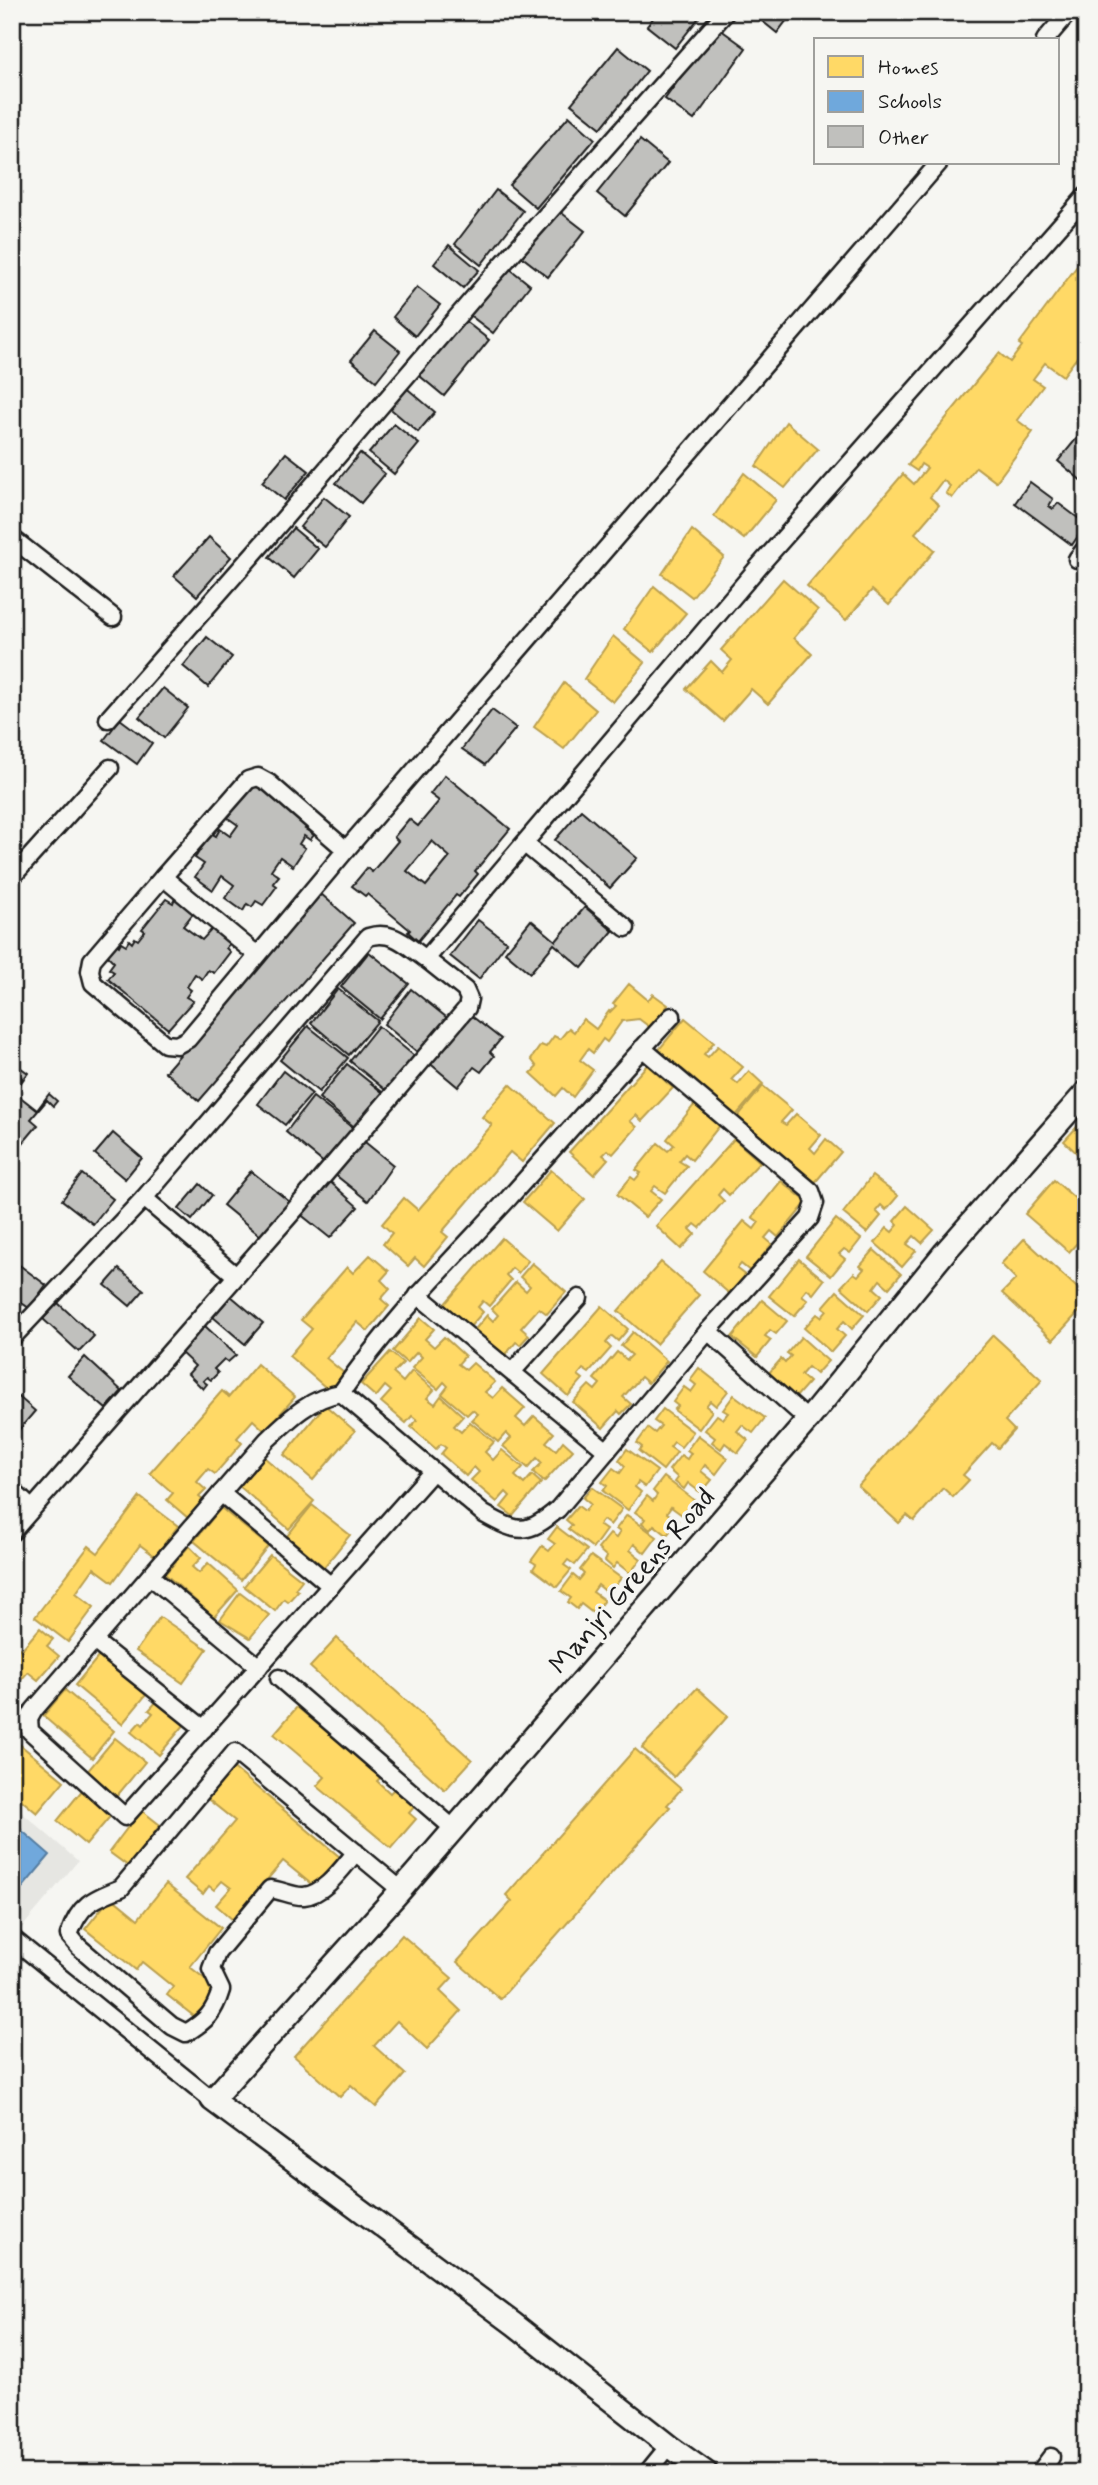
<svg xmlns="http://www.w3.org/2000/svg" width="1098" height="2485" font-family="Mynerve,sans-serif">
  <rect width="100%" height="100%" fill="#f6f6f2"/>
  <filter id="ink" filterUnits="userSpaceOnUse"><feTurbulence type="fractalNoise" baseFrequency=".0143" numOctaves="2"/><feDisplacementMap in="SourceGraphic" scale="14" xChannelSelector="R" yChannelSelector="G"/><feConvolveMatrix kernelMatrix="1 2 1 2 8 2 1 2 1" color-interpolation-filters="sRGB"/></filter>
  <g filter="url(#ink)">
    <polygon fill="#e6e6e2" points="12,1804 78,1861 19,1931 12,1925"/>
    <g fill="#ffd966" stroke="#bba050" stroke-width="2">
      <polygon points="1086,254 1086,345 1063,376 1045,363 1033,379 1043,386 1017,420 1033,432 996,482 976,467 952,498 946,493 950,486 943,480 930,497 939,505 915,533 935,550 889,605 872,590 846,620 807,586 903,474 914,484 927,468 921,464 917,471 908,465 999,353 1010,362 1022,346 1019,344"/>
      <polygon points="786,422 818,449 785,488 756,466"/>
      <polygon points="744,473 776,500 744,539 714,516"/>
      <polygon points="692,530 724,557 692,597 662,574"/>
      <polygon points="783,579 818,610 794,638 812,654 768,704 751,689 723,721 686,689 711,661 722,672 732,660 721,650"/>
      <polygon points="654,586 686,613 653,652 624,629"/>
      <polygon points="613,636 645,663 613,702 584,679"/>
      <polygon points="564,683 596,710 564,749 534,727"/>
      <polygon points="629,984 648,1000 653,994 668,1005 651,1028 639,1019 622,1021 607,1042 603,1039 593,1053 588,1049 580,1060 593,1070 573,1097 563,1088 556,1096 531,1073 537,1067 531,1059 541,1045 546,1047 554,1036 560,1039 569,1028 574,1032 583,1019 596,1029 609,1011 610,1012 616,1006 613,1004"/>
      <polygon points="685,1018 714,1042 704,1054 708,1057 718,1046 743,1067 732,1079 738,1084 749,1071 763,1084 734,1118 692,1082 694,1079 682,1069 680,1072 656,1053"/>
      <polygon points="647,1065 673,1088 642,1121 636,1115 630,1121 637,1127 613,1154 608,1150 603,1155 608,1159 594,1175 569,1152"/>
      <polygon points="510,1084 555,1123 522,1162 510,1152 442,1232 448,1237 424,1266 415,1258 408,1266 383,1244 392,1233 382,1224 404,1198 418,1210 492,1125 482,1117"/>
      <polygon points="763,1086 792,1110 781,1122 786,1125 796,1114 821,1135 810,1148 815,1153 826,1139 841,1152 812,1186 769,1150 772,1147 760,1137 757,1140 734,1121"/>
      <polygon points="695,1104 721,1124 692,1160 685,1154 679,1161 687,1166 665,1193 655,1186 651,1191 661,1199 645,1217 617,1194 631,1177 635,1180 641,1173 636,1170 658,1143 668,1151 674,1145 667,1139"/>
      <polygon points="1086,1117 1086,1162 1064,1141"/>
      <polygon points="734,1139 760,1162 729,1195 723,1189 718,1195 724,1201 700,1228 695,1224 690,1229 695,1234 681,1249 656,1226"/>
      <polygon points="551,1170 585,1199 557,1231 523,1202"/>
      <polygon points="872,1176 898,1196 886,1210 881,1205 876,1211 881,1216 867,1233 843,1213"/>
      <polygon points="1054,1180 1086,1208 1086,1233 1069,1252 1025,1214"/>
      <polygon points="781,1181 807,1202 778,1237 771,1231 765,1238 772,1244 750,1271 741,1264 737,1269 746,1276 731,1295 703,1271 744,1221 754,1229 759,1222 752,1217"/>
      <polygon points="907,1206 934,1230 922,1243 914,1236 907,1244 916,1251 902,1267 875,1243 887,1228 892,1232 898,1225 894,1221"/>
      <polygon points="836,1219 861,1239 850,1253 844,1249 839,1254 845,1259 831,1276 806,1256"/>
      <polygon points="502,1238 528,1261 518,1273 512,1268 506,1275 511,1280 489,1306 483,1301 478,1307 483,1312 468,1329 443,1306"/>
      <polygon points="1024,1239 1086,1296 1086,1304 1053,1340 1002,1293 1016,1279 1001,1264"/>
      <polygon points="874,1250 901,1274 889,1288 880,1280 874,1288 882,1295 868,1311 841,1287 854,1273 858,1276 864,1269 860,1266"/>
      <polygon points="370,1255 389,1271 381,1280 390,1289 381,1299 389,1306 368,1331 357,1322 326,1358 345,1374 331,1392 289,1356 312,1329 301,1320 347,1267 353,1273"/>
      <polygon points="799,1259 824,1280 813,1294 807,1289 802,1295 808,1300 794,1316 769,1296"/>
      <polygon points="661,1262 699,1295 656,1344 618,1311"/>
      <polygon points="532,1263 566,1292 547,1314 539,1308 521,1328 529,1335 520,1345 516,1342 502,1359 472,1333 487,1315 493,1321 498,1315 492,1309 516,1282 526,1291 530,1286 520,1277"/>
      <polygon points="837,1291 864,1315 852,1329 844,1321 837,1329 845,1336 831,1352 804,1328 817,1314 821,1317 827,1310 823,1307"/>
      <polygon points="762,1300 787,1321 776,1334 770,1330 765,1336 771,1340 757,1357 732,1337"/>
      <polygon points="602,1306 628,1329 618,1341 612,1336 606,1343 611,1348 589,1373 583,1369 578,1375 583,1379 568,1396 543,1374"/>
      <polygon points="421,1318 434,1329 425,1339 434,1347 444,1337 465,1356 458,1364 466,1370 473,1363 495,1382 485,1392 493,1398 502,1388 525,1408 516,1418 525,1426 534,1416 554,1433 546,1442 556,1450 563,1441 573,1450 544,1482 533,1472 542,1463 537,1458 528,1468 503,1446 511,1438 506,1433 498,1442 472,1420 478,1414 472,1410 467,1415 442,1394 448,1386 444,1382 438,1389 412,1368 422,1357 417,1352 407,1363 393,1351"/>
      <polygon points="633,1332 667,1361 648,1383 641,1377 623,1397 631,1404 621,1414 618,1411 603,1428 573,1402 589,1385 595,1390 600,1384 594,1379 617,1352 627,1360 632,1355 621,1346"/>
      <polygon points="993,1335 1042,1380 1005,1421 1014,1430 998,1448 992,1443 963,1475 969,1480 953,1497 943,1488 914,1521 907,1515 899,1523 858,1486"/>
      <polygon points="801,1337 828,1361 816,1374 808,1367 801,1375 809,1382 795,1398 768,1374 781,1359 785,1363 791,1356 787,1353"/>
      <polygon points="390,1352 403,1363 393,1373 403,1382 412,1371 434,1390 427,1398 435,1404 441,1396 463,1416 454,1426 461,1432 470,1422 494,1442 485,1452 493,1460 502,1450 523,1467 515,1476 524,1484 532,1475 541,1483 513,1516 501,1507 510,1496 506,1492 497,1502 471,1480 479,1472 474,1467 466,1476 441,1454 446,1448 441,1444 436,1449 411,1427 417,1420 412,1416 406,1423 381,1402 391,1391 385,1386 376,1397 361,1384"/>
      <polygon points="257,1364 295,1397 265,1431 253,1420 237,1438 242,1443 215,1474 208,1469 197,1482 206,1490 199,1497 204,1501 188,1518 167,1500 173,1493 150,1473 222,1391 229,1397"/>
      <polygon points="699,1368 728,1391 716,1406 710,1401 706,1406 712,1411 699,1429 674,1410 678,1406 673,1402 684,1387 691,1392 696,1385 690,1380"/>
      <polygon points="734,1395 765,1418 753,1433 742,1425 737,1431 748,1440 738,1453 725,1443 721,1449 712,1442 715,1438 705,1430 717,1415 723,1419 728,1413 723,1410"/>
      <polygon points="325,1405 355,1431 313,1480 284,1455"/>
      <polygon points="663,1409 693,1432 681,1447 674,1442 670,1447 677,1452 663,1470 639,1451 642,1447 637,1443 648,1428 655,1433 661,1426 654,1421"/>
      <polygon points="698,1435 728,1458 716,1474 705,1465 701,1471 712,1480 701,1493 688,1483 684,1489 675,1482 678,1478 669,1470 681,1455 687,1459 691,1453 687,1450"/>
      <polygon points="627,1449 657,1471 645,1487 638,1482 635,1487 641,1492 628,1510 603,1491 607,1486 602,1482 613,1468 620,1473 625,1466 619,1460"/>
      <polygon points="264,1457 314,1501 289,1529 239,1486"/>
      <polygon points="664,1477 694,1500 682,1515 671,1507 667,1513 678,1521 667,1535 654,1525 650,1530 642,1523 645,1519 635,1512 647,1496 653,1501 657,1495 653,1491"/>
      <polygon points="592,1487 622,1509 610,1525 603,1520 599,1525 606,1530 593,1548 568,1529 572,1525 566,1520 578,1506 585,1511 590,1504 583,1498"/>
      <polygon points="140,1497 178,1526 155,1556 140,1545 113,1582 94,1568 76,1593 94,1607 68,1642 35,1617 89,1546 98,1553"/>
      <polygon points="312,1505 350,1535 324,1567 287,1536"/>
      <polygon points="221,1508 268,1546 241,1580 194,1541"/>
      <polygon points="627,1515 657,1537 645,1553 634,1544 630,1550 641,1559 630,1573 617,1563 613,1568 605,1561 607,1557 598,1549 610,1534 616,1538 620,1532 616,1529"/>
      <polygon points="557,1527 587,1550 575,1565 568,1560 564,1565 571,1570 557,1587 533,1569 536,1564 531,1561 542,1546 549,1551 555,1544 548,1539"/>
      <polygon points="189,1546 201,1558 192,1567 199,1573 208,1563 238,1590 214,1617 165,1574"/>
      <polygon points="270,1555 302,1580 295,1589 298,1591 288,1602 284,1599 275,1611 244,1586"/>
      <polygon points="591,1556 621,1578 609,1594 598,1585 593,1592 604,1600 594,1614 581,1604 577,1609 568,1602 571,1598 561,1591 573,1575 579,1580 584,1574 580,1570"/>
      <polygon points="240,1593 269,1615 250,1638 220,1620"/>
      <polygon points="160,1617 207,1649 183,1683 136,1651"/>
      <polygon points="40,1628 53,1639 47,1646 59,1656 38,1680 28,1672 12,1690 12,1647 15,1644 21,1650"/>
      <polygon points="337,1638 472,1760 445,1790 310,1667"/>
      <polygon points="99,1656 146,1695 122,1724 75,1685"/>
      <polygon points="697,1688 728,1716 674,1777 642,1748"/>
      <polygon points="65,1690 114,1731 92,1758 43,1716"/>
      <polygon points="158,1700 185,1724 159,1755 131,1732 140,1722 143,1725 153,1713 149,1710"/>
      <polygon points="297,1707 381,1777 377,1781 390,1793 394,1789 415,1806 409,1813 416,1819 391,1848 317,1786 325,1777 274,1734"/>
      <polygon points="12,1738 64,1781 37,1813 12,1792"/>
      <polygon points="115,1738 145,1762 116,1797 86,1773"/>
      <polygon points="635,1749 681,1789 667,1805 670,1807 500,1999 457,1962 512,1901 506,1895"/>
      <polygon points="230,1765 341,1858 316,1888 283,1861 233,1920 216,1905 231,1888 222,1881 214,1890 209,1886 203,1894 185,1879 235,1821 204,1796"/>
      <polygon points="84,1788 113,1813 86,1845 57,1821"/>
      <polygon points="141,1810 160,1825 128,1866 109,1852"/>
      <polygon points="166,1884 221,1928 190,1967 218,1989 195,2017 167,1995 173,1987 142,1962 136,1970 85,1929 111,1897 138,1919"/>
      <polygon points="402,1935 452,1978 440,1991 461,2011 427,2049 397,2021 374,2046 405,2074 376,2107 351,2085 340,2097 294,2056"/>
    </g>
    <polygon fill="#6fa8dc" stroke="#567ea2" stroke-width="2" points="12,1822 50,1855 12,1900"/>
    <g fill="#c0c0bd" stroke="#1c1c1c" stroke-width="2" fill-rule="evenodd">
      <polygon points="658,12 698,12 701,15 675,48 647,26"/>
      <polygon points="751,12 793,12 777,33"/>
      <polygon points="717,27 746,48 694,120 665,99"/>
      <polygon points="618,47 647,71 601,128 571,104"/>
      <polygon points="569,116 595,139 536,208 509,185"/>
      <polygon points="640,140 668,163 625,216 597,193"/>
      <polygon points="496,190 523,211 481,265 455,244"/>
      <polygon points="554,207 585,231 548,277 517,253"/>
      <polygon points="449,245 479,270 463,288 434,264"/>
      <polygon points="504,264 530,285 493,333 467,313"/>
      <polygon points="417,287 440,305 415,336 393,317"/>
      <polygon points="460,317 489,340 444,396 415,372"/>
      <polygon points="375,331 400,351 376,381 351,360"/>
      <polygon points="403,385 435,412 418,432 386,405"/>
      <polygon points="394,424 419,444 394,474 369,453"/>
      <polygon points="1086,427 1086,480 1084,483 1058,461"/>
      <polygon points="286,453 309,471 284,500 262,482"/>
      <polygon points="360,453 385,474 361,503 336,483"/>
      <polygon points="1030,482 1053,499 1049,506 1053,509 1058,503 1086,524 1072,545 1015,503"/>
      <polygon points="324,497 349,517 325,547 300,527"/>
      <polygon points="293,528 318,549 294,578 269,557"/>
      <polygon points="209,537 231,557 197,596 174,576"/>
      <polygon points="207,637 232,657 208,687 183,666"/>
      <polygon points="163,688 188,708 164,738 139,717"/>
      <polygon points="492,710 516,728 485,765 462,749"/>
      <polygon points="120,719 152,743 137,764 104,740"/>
      <path d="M445,775L510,829L475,871L478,874L459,897L456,895L418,941L408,932L410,930L367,894L365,896L352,886L367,868L372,872L398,841L394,837L409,819L418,826L439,801L430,794ZM432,841L450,857L426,886L407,871Z"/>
      <polygon points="252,783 264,791 267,786 279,794 275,799 311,824 305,829 314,835 310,840 304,836 299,844 305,848 293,866 280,857 271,870 279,876 273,883 277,886 263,905 256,901 252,907 247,904 243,911 225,898 234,885 222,876 213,890 195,877 204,864 195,858 211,833 216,836 220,829 230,836 238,825 228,818"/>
      <polygon points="581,810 637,858 610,888 555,840"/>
      <polygon points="320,893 354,923 199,1101 165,1072"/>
      <polygon points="176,895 196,910 183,926 202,940 213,928 232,940 226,948 230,952 214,973 208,970 202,979 195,974 187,987 191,990 186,997 193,1001 168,1029 108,979 114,972 109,969 114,962 108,956 110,952 104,948 114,942 119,946 121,942 126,945 129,940 132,943 135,938 138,940 145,931 142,929 166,899 173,903"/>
      <polygon points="585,907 613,931 582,968 554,944 530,973 505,952 531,920 556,941"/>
      <polygon points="478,920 507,942 479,979 450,956"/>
      <polygon points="369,952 409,984 380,1019 341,987"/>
      <polygon points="338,989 378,1021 349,1055 311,1023"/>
      <polygon points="411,989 451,1021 422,1056 384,1024"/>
      <polygon points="469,1014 501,1039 490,1052 494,1056 481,1072 474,1067 458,1087 427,1061 449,1044 444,1041"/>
      <polygon points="308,1026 348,1058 319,1092 280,1060"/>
      <polygon points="378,1026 418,1059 389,1093 350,1061"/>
      <polygon points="347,1064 387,1096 358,1130 319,1098"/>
      <polygon points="17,1065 28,1073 14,1092 37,1110 49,1094 57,1101 53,1106 47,1100 31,1119 38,1125 12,1156 12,1091 22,1078 13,1070"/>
      <polygon points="283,1071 312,1094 285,1125 258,1104"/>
      <polygon points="313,1097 354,1129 325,1164 286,1132"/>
      <polygon points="113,1133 142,1158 125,1179 95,1154"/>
      <polygon points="360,1138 393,1165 368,1201 333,1173"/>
      <polygon points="251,1171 291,1203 262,1237 223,1205"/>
      <polygon points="82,1174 113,1199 93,1224 62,1200"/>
      <polygon points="327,1179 358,1207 330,1238 299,1213"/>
      <polygon points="200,1184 212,1195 192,1220 179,1209"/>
      <polygon points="18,1264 46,1285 29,1308 12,1296 12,1272"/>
      <polygon points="119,1269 144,1290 130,1306 105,1285"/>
      <polygon points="231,1296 263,1323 245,1344 213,1317"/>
      <polygon points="58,1303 94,1336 79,1352 43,1319"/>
      <polygon points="204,1325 236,1355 228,1362 224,1359 214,1369 218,1373 211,1380 207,1377 203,1381 207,1384 203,1389 188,1374 195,1366 179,1351"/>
      <polygon points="85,1357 122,1391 106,1409 68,1376"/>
      <polygon points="12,1391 35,1411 12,1438"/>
    </g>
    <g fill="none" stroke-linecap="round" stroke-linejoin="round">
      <defs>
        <g id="minor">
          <polyline points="1045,40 1069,12"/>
          <polyline points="12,538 113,617"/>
          <polyline points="1077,559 1086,548"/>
          <polyline points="108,719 270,535 494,274 726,12"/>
          <polyline points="525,844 626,928"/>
          <polyline points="12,877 110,768"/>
          <polyline points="163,877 248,780 258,777 269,783 346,850"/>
          <polyline points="257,955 163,877 92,960 90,971 93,983 165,1044 177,1045 188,1039 346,850 939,163"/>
          <path d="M642,1048L811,1191L815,1203L810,1218L708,1331L558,1509C527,1536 518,1533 484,1514L341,1393C389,1322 450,1262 508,1199C563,1138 616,1076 672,1016"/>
          <polyline points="144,1198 235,1275"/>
          <polyline points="418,1295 607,1451"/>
          <polyline points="708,1331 808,1420"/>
          <path d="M12,1338L144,1198L368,937C393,929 407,946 426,959L760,565L1086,196"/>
          <polyline points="512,1372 579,1298"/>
          <path d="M341,1393C310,1398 289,1419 267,1440L34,1710L29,1719L30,1731L125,1817L433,1471"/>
          <polyline points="12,1490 31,1508"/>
          <polyline points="221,1493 331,1586"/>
          <polyline points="12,1532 297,1207 467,1008 469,999 465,990 426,959"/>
          <polyline points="150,1576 259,1667"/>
          <polyline points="94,1641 204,1729"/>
          <polyline points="279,1678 453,1828"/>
          <path d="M356,1852C343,1867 325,1894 304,1896C294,1897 281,1890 270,1889L217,1953L211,1969L221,1990C214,2013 206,2021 186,2033L172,2026L79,1947L69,1935C79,1905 92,1899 121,1888L235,1752L401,1890"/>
          <polyline points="12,1938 212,2100"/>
          <polyline points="647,2473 669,2446"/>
          <polyline points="1039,2473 1051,2457"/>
        </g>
        <polyline id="tertiary" points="707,2473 669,2446 514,2324 212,2100 401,1890 808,1420 945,1252 1086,1092"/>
      </defs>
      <use href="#minor" stroke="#1c1c1c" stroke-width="21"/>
      <use href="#tertiary" stroke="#1c1c1c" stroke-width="26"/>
      <use href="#minor" stroke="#f6f6f2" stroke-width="16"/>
      <use href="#tertiary" stroke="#f6f6f2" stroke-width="21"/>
    </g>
  </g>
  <g text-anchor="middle" stroke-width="7" stroke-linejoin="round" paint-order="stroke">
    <g font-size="28" fill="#1c1c1c" stroke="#f6f6f2">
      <text transform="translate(631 1580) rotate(-49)" y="10">Manjri Greens Road</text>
    </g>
  </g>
  <rect width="1098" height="2485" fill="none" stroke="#f6f6f2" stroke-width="42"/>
  <rect x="21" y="21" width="1056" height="2443" fill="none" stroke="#1c1c1c" stroke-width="2.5" filter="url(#ink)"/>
  <rect x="814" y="38" width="245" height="126" fill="#f6f6f2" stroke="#9f9f9c" stroke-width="2"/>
  <rect x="828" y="56" width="35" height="21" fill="#ffd966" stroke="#9f9f9c" stroke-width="2"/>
  <text x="878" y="74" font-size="21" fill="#1c1c1c">Homes</text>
  <rect x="828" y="91" width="35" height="21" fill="#6fa8dc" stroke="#9f9f9c" stroke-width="2"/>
  <text x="878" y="108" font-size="21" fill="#1c1c1c">Schools</text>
  <rect x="828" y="126" width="35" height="21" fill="#c0c0bd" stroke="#9f9f9c" stroke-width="2"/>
  <text x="878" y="144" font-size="21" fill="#1c1c1c">Other</text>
</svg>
